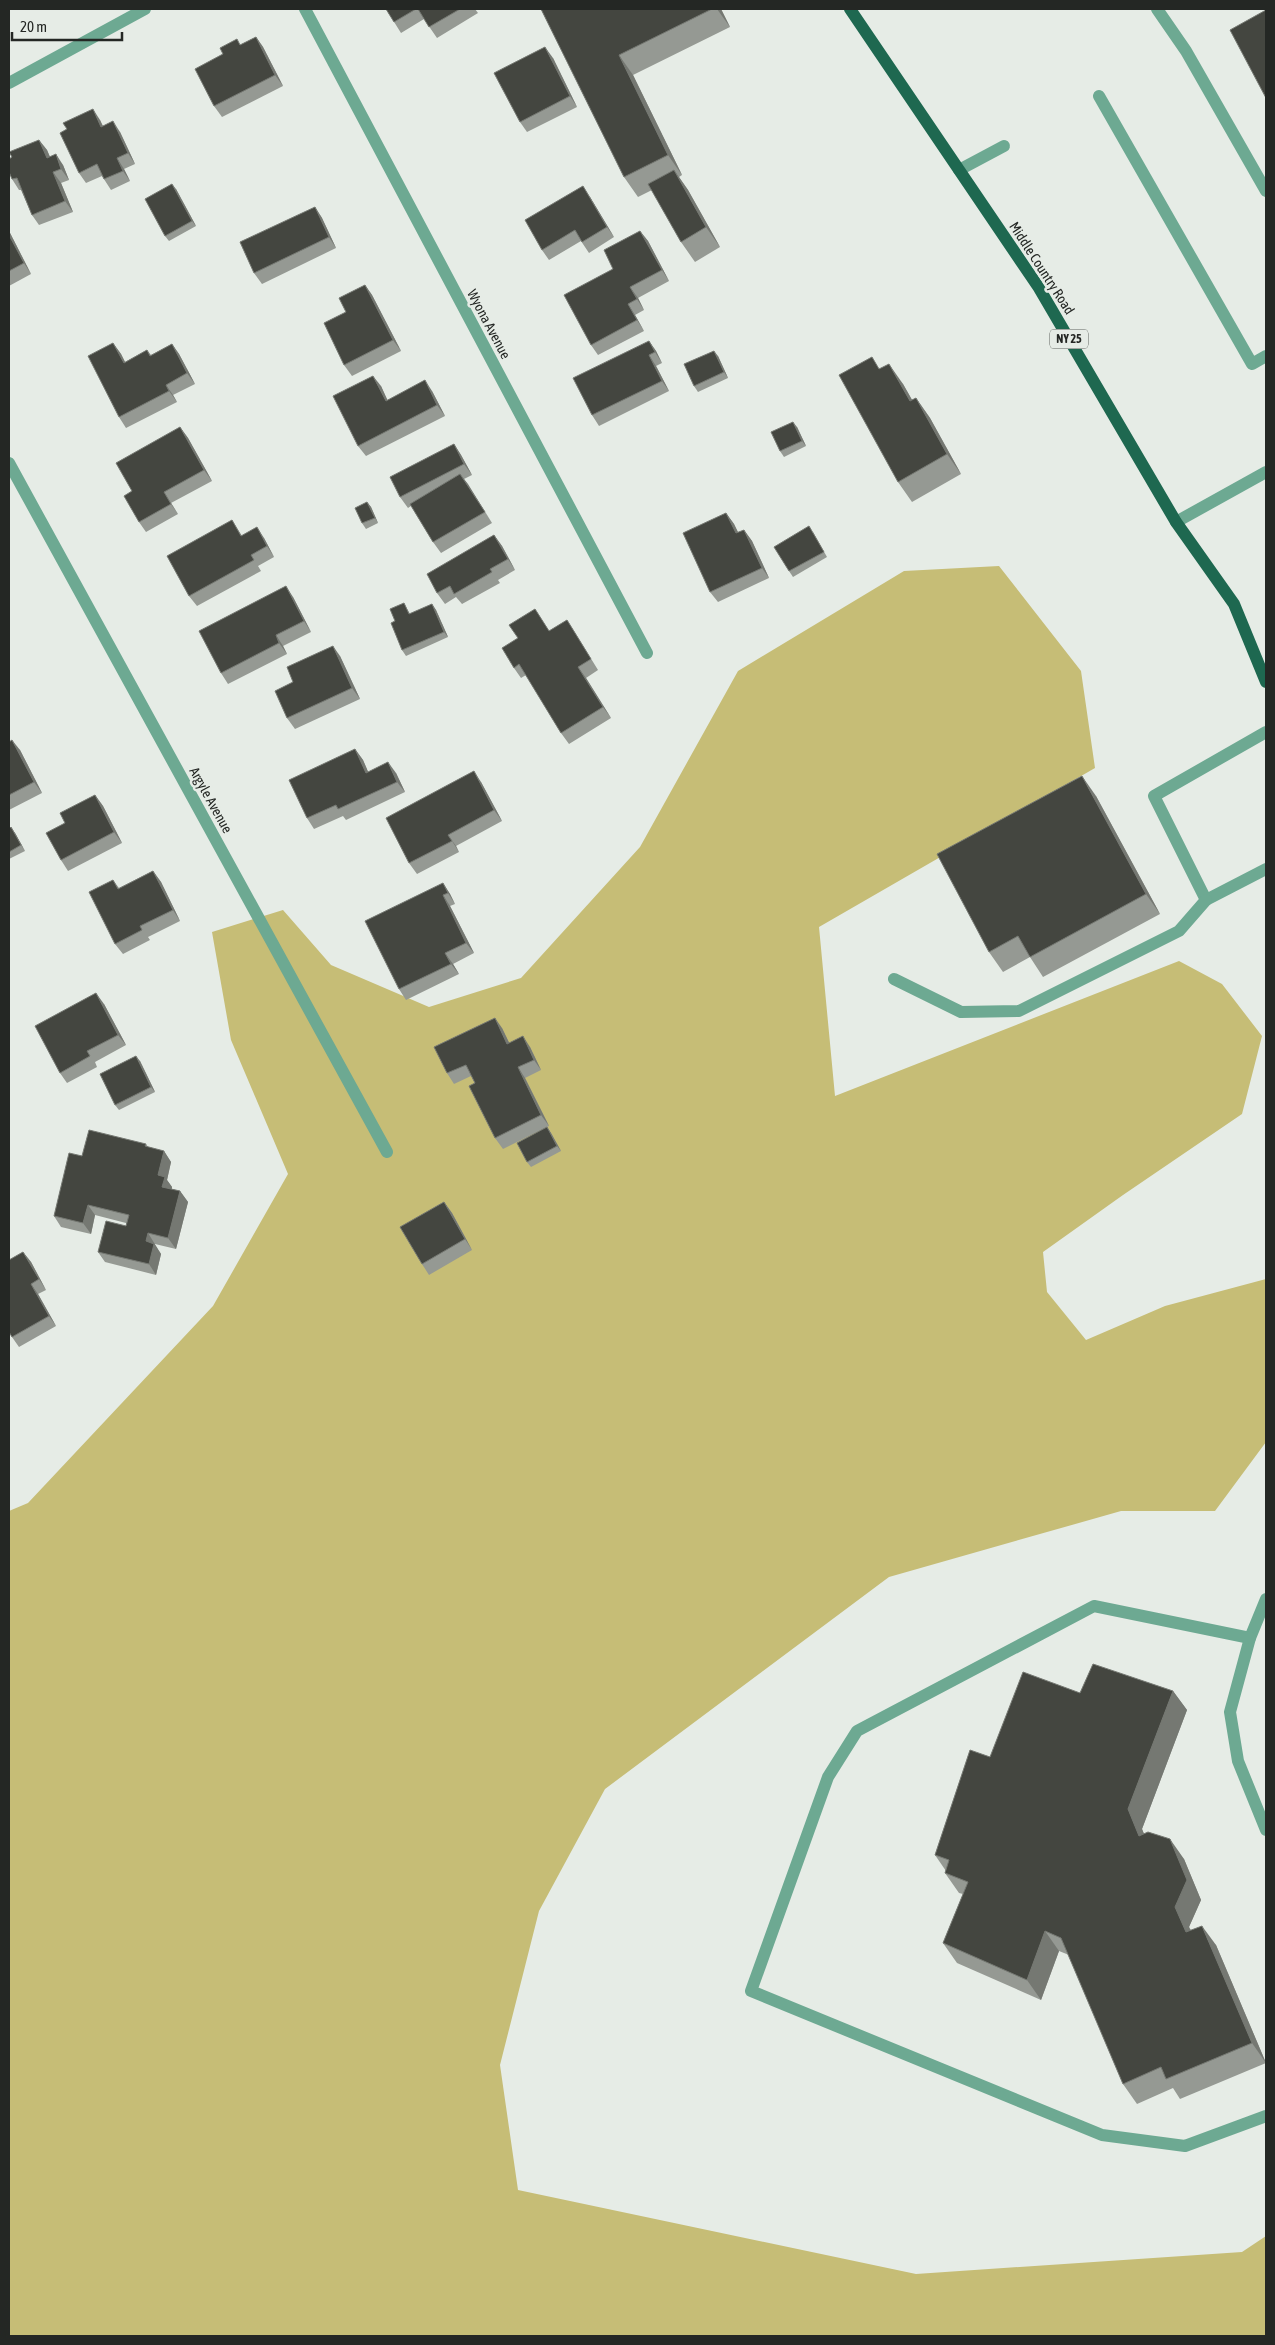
<svg xmlns="http://www.w3.org/2000/svg" width="1275" height="2345" font-family="'Asap Condensed',sans-serif">
  <rect width="100%" height="100%" fill="#e6ece6"/>
  <polygon fill="#c6bd76" points="999,566 1081,671 1095,768 819,927 835,1096 1179,961 1222,984 1262,1036 1242,1114 1123,1195 1043,1252 1047,1292 1086,1340 1165,1306 1266,1279 1266,1442 1215,1511 1121,1511 889,1577 605,1789 539,1911 500,2065 518,2190 916,2274 1242,2252 1266,2236 1266,2336 9,2336 9,1511 28,1503 213,1306 288,1174 231,1040 212,932 283,910 331,965 429,1007 521,978 640,847 738,671 904,571"/>
  <g fill="none" stroke-linecap="round" stroke-linejoin="round">
    <g stroke="#6da992" stroke-width="12">
      <polyline points="305,9 647,653"/>
      <polyline points="1157,9 1186,51 1266,191"/>
      <polyline points="9,83 145,9"/>
      <polyline points="1099,96 1252,364 1266,356"/>
      <polyline points="959,170 1004,146"/>
      <polyline points="9,463 387,1152"/>
      <polyline points="1176,522 1266,472"/>
      <polyline points="1266,732 1154,796 1206,900 1266,869"/>
      <polyline points="894,979 961,1012 1019,1011 1179,931 1206,900"/>
      <polyline points="1266,1599 1250,1638 1230,1712 1238,1761 1266,1830"/>
      <polyline points="1250,1638 1094,1606 857,1731 828,1777 751,1991 1102,2135 1185,2146 1266,2116"/>
    </g>
    <polyline stroke="#1e6850" stroke-width="12" points="850,9 1039,288 1176,522 1234,604 1266,682"/>
  </g>
  <g fill="#959993">
    <polygon points="386,9 475,9 478,13 437,38 424,19 401,33"/>
    <polygon points="541,9 721,9 730,27 633,75 682,175 679,177 688,190 720,247 695,262 681,242 652,190 638,197 624,177"/>
    <polygon points="256,37 263,47 283,86 222,117 214,106 223,54"/>
    <polygon points="553,58 577,107 527,132 520,122"/>
    <polygon points="100,120 103,126 120,132 135,164 124,169 130,181 111,190 102,176 86,183 79,173"/>
    <polygon points="39,140 47,150 50,157 63,165 69,180 61,183 73,212 39,225 32,215 21,190 19,190 12,179"/>
    <polygon points="176,189 196,226 169,241 165,236"/>
    <polygon points="590,197 614,237 589,253 581,241 549,260 542,250"/>
    <polygon points="315,207 322,218 336,248 262,284 254,273"/>
    <polygon points="9,231 31,274 9,286"/>
    <polygon points="640,231 648,241 669,281 638,298 644,310 635,315 644,331 598,355 591,345 613,269"/>
    <polygon points="365,285 372,295 401,351 352,376 344,365 346,312"/>
    <polygon points="649,341 656,351 662,363 656,366 669,391 599,426 592,415"/>
    <polygon points="113,343 121,354 125,362 147,350 151,355 172,344 179,354 195,384 173,395 177,402 126,428 119,417"/>
    <polygon points="718,356 728,378 698,392 694,386"/>
    <polygon points="881,368 903,384 912,400 916,398 930,418 961,474 912,502 898,482"/>
    <polygon points="381,386 387,400 432,391 445,416 366,456 358,446"/>
    <polygon points="180,427 188,438 212,481 171,503 178,514 146,532 139,522 132,491"/>
    <polygon points="797,427 806,446 784,457 780,451"/>
    <polygon points="454,444 461,455 472,475 464,479 492,523 441,553 433,542 411,506 408,508 400,497"/>
    <polygon points="367,502 371,507 378,523 366,529 362,523"/>
    <polygon points="726,513 734,524 738,533 744,530 752,541 769,578 718,602 710,592"/>
    <polygon points="232,520 242,536 264,538 274,557 258,566 261,571 197,606 189,596"/>
    <polygon points="813,532 827,557 793,577 789,571"/>
    <polygon points="494,535 502,546 515,570 498,580 500,583 462,604 456,597 445,604 437,593"/>
    <polygon points="293,597 311,632 283,646 287,654 228,684 221,673"/>
    <polygon points="404,603 410,614 432,604 436,610 448,637 406,656 402,650 395,621"/>
    <polygon points="535,609 549,631 567,620 574,631 598,670 586,678 611,718 569,744 561,733 526,675 521,678 514,668 518,638"/>
    <polygon points="340,656 360,699 295,729 287,718 293,682"/>
    <polygon points="9,742 20,750 42,793 9,810"/>
    <polygon points="355,749 363,760 368,772 396,773 405,792 346,820 343,816 314,829 307,818"/>
    <polygon points="481,782 502,821 456,846 459,852 417,874 409,863"/>
    <polygon points="95,795 103,806 122,843 68,871 61,860 65,823"/>
    <polygon points="1096,796 1160,914 1043,977 1030,957 1003,972 989,952"/>
    <polygon points="9,829 15,833 25,851 9,859"/>
    <polygon points="153,871 161,882 180,921 148,937 150,940 123,954 115,944 113,880 119,888"/>
    <polygon points="443,883 450,894 455,904 450,906 474,953 453,964 459,974 406,1000 399,989"/>
    <polygon points="104,1004 126,1045 95,1062 97,1067 67,1083 60,1073"/>
    <polygon points="502,1028 509,1043 530,1047 541,1070 525,1078 549,1126 503,1149 495,1138 475,1083 471,1076 454,1084 447,1073"/>
    <polygon points="140,1061 155,1092 119,1110 115,1105"/>
    <polygon points="547,1127 551,1133 561,1151 531,1167 527,1162"/>
    <polygon points="146,1144 148,1147 164,1151 171,1162 167,1180 172,1187 172,1189 180,1191 188,1202 176,1249 155,1244 155,1245 161,1254 156,1275 105,1262 98,1252 126,1226 126,1223 95,1215 91,1234 61,1227 54,1216 82,1156"/>
    <polygon points="444,1202 452,1213 472,1250 429,1275 422,1264"/>
    <polygon points="23,1252 31,1262 46,1290 38,1294 56,1326 19,1347 12,1337"/>
    <polygon points="1173,1691 1187,1710 1142,1829 1144,1834 1184,1859 1201,1900 1189,1927 1191,1930 1216,1945 1266,2063 1180,2099 1173,2088 1137,2104 1123,2084 1069,1955 1059,1951 1041,2000 957,1963 943,1943 963,1894 959,1893 945,1873 946,1871 935,1855 990,1757"/>
  </g>
  <g fill="#757872">
    <polygon points="717,9 721,9 730,27"/>
    <polygon points="256,37 263,47 283,86 275,75"/>
    <polygon points="545,47 553,58 577,107 570,96"/>
    <polygon points="619,55 633,75 682,175 668,155"/>
    <polygon points="93,109 100,120 108,138 101,127"/>
    <polygon points="113,121 120,132 135,164 128,153"/>
    <polygon points="39,140 47,150 55,169 47,158"/>
    <polygon points="56,154 63,165 69,180 61,169"/>
    <polygon points="117,158 124,169 130,181 123,171"/>
    <polygon points="674,170 688,190 720,247 706,227"/>
    <polygon points="53,172 61,183 73,212 65,201"/>
    <polygon points="172,184 176,189 196,226 192,221"/>
    <polygon points="583,186 590,197 614,237 607,227"/>
    <polygon points="315,207 322,218 336,248 329,237"/>
    <polygon points="9,231 31,274 24,263 9,235"/>
    <polygon points="640,231 648,241 669,281 662,270"/>
    <polygon points="365,285 372,295 401,351 393,340"/>
    <polygon points="630,287 638,298 644,310 637,299"/>
    <polygon points="628,304 635,315 644,331 637,320"/>
    <polygon points="649,341 656,351 662,363 655,352"/>
    <polygon points="113,343 121,354 131,374 124,363"/>
    <polygon points="172,344 179,354 195,384 187,373"/>
    <polygon points="714,351 718,356 728,378 724,372"/>
    <polygon points="649,355 656,366 669,391 662,381"/>
    <polygon points="889,364 903,384 924,421 910,401"/>
    <polygon points="373,376 381,386 393,412 386,401"/>
    <polygon points="425,380 432,391 445,416 437,405"/>
    <polygon points="166,385 173,395 177,402 169,391"/>
    <polygon points="916,398 930,418 961,474 947,454"/>
    <polygon points="793,422 797,427 806,446 802,441"/>
    <polygon points="180,427 188,438 212,481 204,470"/>
    <polygon points="454,444 461,455 472,475 464,464"/>
    <polygon points="460,474 468,484 492,523 485,512"/>
    <polygon points="164,492 178,514 171,504"/>
    <polygon points="367,502 371,507 378,523 375,518"/>
    <polygon points="726,513 734,524 744,544 736,533"/>
    <polygon points="257,527 264,538 274,557 267,546"/>
    <polygon points="744,530 752,541 769,578 762,568"/>
    <polygon points="494,535 502,546 515,570 508,559"/>
    <polygon points="286,586 293,597 311,632 304,621"/>
    <polygon points="432,604 436,610 448,637 444,632"/>
    <polygon points="276,635 283,646 287,654 279,643"/>
    <polygon points="333,646 340,656 360,699 352,688"/>
    <polygon points="578,667 586,678 611,718 603,707"/>
    <polygon points="12,740 20,750 42,793 34,782"/>
    <polygon points="355,749 363,760 373,783 366,773"/>
    <polygon points="388,762 396,773 405,792 397,782"/>
    <polygon points="474,771 481,782 502,821 494,810"/>
    <polygon points="1082,776 1096,796 1160,914 1146,894"/>
    <polygon points="95,795 103,806 122,843 114,832"/>
    <polygon points="11,827 15,833 25,851 21,845"/>
    <polygon points="448,835 456,846 459,852 452,841"/>
    <polygon points="153,871 161,882 180,921 173,910"/>
    <polygon points="443,883 450,894 455,904 448,893"/>
    <polygon points="443,895 450,906 474,953 466,943"/>
    <polygon points="445,953 453,964 459,974 451,964"/>
    <polygon points="96,993 104,1004 126,1045 118,1035"/>
    <polygon points="495,1018 502,1028 515,1055 507,1044"/>
    <polygon points="523,1036 530,1047 541,1070 534,1060"/>
    <polygon points="136,1056 140,1061 155,1092 151,1087"/>
    <polygon points="518,1067 525,1078 549,1126 541,1115"/>
    <polygon points="547,1127 551,1133 561,1151 557,1146"/>
    <polygon points="164,1151 171,1162 167,1180 172,1187 170,1197 162,1187 158,1175"/>
    <polygon points="180,1191 188,1202 176,1249 168,1238"/>
    <polygon points="444,1202 452,1213 472,1250 465,1239"/>
    <polygon points="88,1205 95,1215 91,1234 83,1223"/>
    <polygon points="148,1233 161,1254 156,1275 149,1264 146,1241"/>
    <polygon points="23,1252 31,1262 46,1290 39,1279"/>
    <polygon points="31,1284 38,1294 56,1326 49,1316"/>
    <polygon points="1173,1691 1187,1710 1142,1829 1153,1856 1139,1836 1128,1809"/>
    <polygon points="1170,1839 1184,1859 1201,1900 1189,1927 1200,1952 1186,1932 1175,1907"/>
    <polygon points="1202,1926 1216,1945 1266,2063 1252,2043"/>
    <polygon points="1045,1931 1059,1951 1041,2000 1027,1980"/>
  </g>
  <g fill="#444640" stroke="#757872">
    <polygon points="386,9 416,9 394,22"/>
    <polygon points="418,9 460,9 429,27"/>
    <polygon points="541,9 712,9 619,55 668,155 624,177"/>
    <polygon points="1266,10 1266,98 1230,30"/>
    <polygon points="256,37 275,75 214,106 195,69 223,54 220,48 237,39 240,45"/>
    <polygon points="545,47 570,96 520,122 494,73"/>
    <polygon points="93,109 101,127 113,121 128,153 117,158 123,171 104,179 97,164 79,173 60,133 67,129 63,123"/>
    <polygon points="39,140 47,158 56,154 61,169 53,172 65,201 32,215 17,178 12,179 9,172 9,159 12,157 9,152"/>
    <polygon points="674,170 706,227 681,242 648,184"/>
    <polygon points="172,184 192,221 165,236 145,199"/>
    <polygon points="583,186 607,227 582,242 575,230 542,250 525,220"/>
    <polygon points="315,207 329,237 254,273 240,242"/>
    <polygon points="640,231 662,270 630,287 637,299 628,304 637,320 591,345 564,295 613,269 604,250"/>
    <polygon points="9,235 24,263 9,271"/>
    <polygon points="365,285 393,340 344,365 324,323 346,312 339,298"/>
    <polygon points="649,341 655,352 649,355 662,381 592,415 573,378"/>
    <polygon points="113,343 124,363 147,350 150,356 172,344 187,373 166,385 169,391 119,417 88,356"/>
    <polygon points="714,351 724,372 694,386 684,364"/>
    <polygon points="872,357 879,369 889,364 910,401 916,398 947,454 898,482 839,375"/>
    <polygon points="373,376 386,401 425,380 437,405 358,446 333,396"/>
    <polygon points="793,422 802,441 780,451 771,432"/>
    <polygon points="180,427 204,470 164,492 171,504 139,522 124,496 132,491 116,463"/>
    <polygon points="454,444 464,464 400,497 390,477"/>
    <polygon points="460,474 485,512 433,542 410,504"/>
    <polygon points="367,502 375,518 362,523 355,508"/>
    <polygon points="726,513 736,533 744,530 762,568 710,592 683,533"/>
    <polygon points="232,520 241,536 257,527 267,546 251,555 254,560 189,596 167,556"/>
    <polygon points="809,526 824,552 789,571 774,547"/>
    <polygon points="494,535 508,559 490,569 492,572 454,594 450,586 437,593 427,574"/>
    <polygon points="286,586 304,621 276,635 279,643 221,673 199,631"/>
    <polygon points="404,603 409,614 432,604 444,632 402,650 391,623 395,621 390,609"/>
    <polygon points="535,609 549,631 567,620 591,659 578,667 603,707 561,733 519,664 514,668 502,648 518,638 509,625"/>
    <polygon points="333,646 352,688 287,718 275,691 293,682 287,667"/>
    <polygon points="12,740 34,782 9,795 9,742"/>
    <polygon points="355,749 366,773 388,762 397,782 338,809 336,805 307,818 289,780"/>
    <polygon points="474,771 494,810 448,835 452,841 409,863 386,818"/>
    <polygon points="1082,776 1146,894 1030,957 1018,936 989,952 937,854"/>
    <polygon points="95,795 114,832 61,860 46,833 65,823 60,813"/>
    <polygon points="11,827 21,845 9,852 9,829"/>
    <polygon points="153,871 173,910 140,926 142,930 115,944 89,892 113,880 118,889"/>
    <polygon points="443,883 448,893 443,895 466,943 445,953 451,964 399,989 365,921"/>
    <polygon points="96,993 118,1035 87,1051 90,1056 60,1073 35,1026"/>
    <polygon points="495,1018 507,1044 523,1036 534,1060 518,1067 541,1115 495,1138 469,1086 475,1083 466,1065 447,1073 434,1047"/>
    <polygon points="136,1056 151,1087 115,1105 100,1074"/>
    <polygon points="547,1127 557,1146 527,1162 517,1143"/>
    <polygon points="89,1130 146,1144 145,1146 164,1151 158,1175 165,1177 162,1187 180,1191 168,1238 148,1233 146,1241 154,1244 149,1264 98,1252 106,1221 126,1226 129,1215 88,1205 83,1223 54,1216 69,1153 82,1156"/>
    <polygon points="444,1202 465,1239 422,1264 400,1227"/>
    <polygon points="23,1252 39,1279 31,1284 49,1316 12,1337 9,1332 9,1260"/>
    <polygon points="1093,1664 1173,1691 1128,1809 1139,1836 1148,1832 1170,1839 1187,1880 1175,1907 1186,1932 1202,1926 1252,2043 1166,2079 1161,2067 1123,2084 1061,1938 1045,1931 1027,1980 943,1943 968,1882 945,1873 949,1860 935,1855 970,1750 990,1757 1023,1672 1080,1693"/>
  </g>
  <g text-anchor="middle" stroke-width="5" stroke-linejoin="round" paint-order="stroke">
    <rect fill="#e6ece6" stroke="#5e625e" stroke-width="1" x="1050" y="329.5" width="38" height="19" rx="4"/>
    <g font-size="12" font-weight="bold" fill="#242724">
      <text x="1069" y="343">NY 25</text>
    </g>
    <g font-size="14" fill="#242724" stroke="#e6ece6">
      <text transform="translate(1042 268) rotate(57)" y="5">Middle Country Road</text>
      <text transform="translate(489 324) rotate(62)" y="5">Wyona Avenue</text>
      <text transform="translate(211 800) rotate(61)" y="5">Argyle Avenue</text>
    </g>
  </g>
  <rect width="1275" height="2345" fill="none" stroke="#242724" stroke-width="20"/>
  <path d="M12 32v8h110v-8" fill="none" stroke="#242724" stroke-width="2.5"/>
  <text x="20" y="32" font-size="15" fill="#242724" stroke="#e6ece6" stroke-width="4" paint-order="stroke">20 m</text>
</svg>
